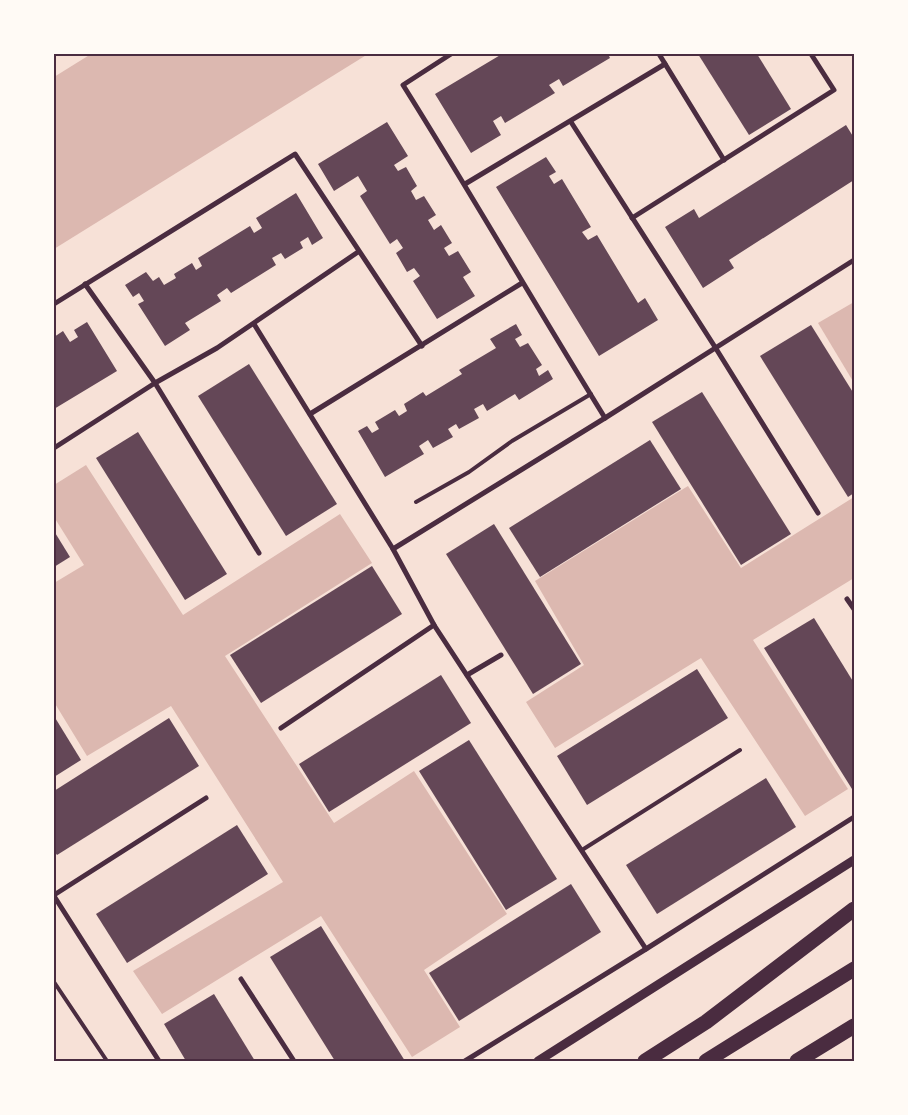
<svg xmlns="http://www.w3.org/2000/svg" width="908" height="1115" font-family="'Varela Round',sans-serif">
  <rect width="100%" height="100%" fill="#f7e1d7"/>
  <g fill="#dcb8b0">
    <polygon points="91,54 368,54 54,249 54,77"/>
    <polygon points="854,302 854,383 818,323"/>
    <polygon points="86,465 183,615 340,514 372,563 225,656 334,823 414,771 507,914 424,970 460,1027 412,1057 321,916 162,1014 133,971 283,882 171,706 87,756 54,702 54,583 84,565 54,517 54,485"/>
    <polygon points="688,486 741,568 854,497 854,578 753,640 848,789 805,816 701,658 555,748 526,702 584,665 535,581"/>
  </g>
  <g fill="#644757">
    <polygon points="502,54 608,54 610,58 563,86 559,79 549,85 555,93 505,123 501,116 493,121 501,135 471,153 435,94"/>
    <polygon points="698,54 757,54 791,109 749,135"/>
    <polygon points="387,122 408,156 394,165 398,171 406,167 417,186 411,191 416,200 424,196 436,215 428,220 434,230 441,225 452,243 444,248 449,256 458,251 471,272 463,277 475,296 437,319 413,281 420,276 414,268 407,272 396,253 403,248 397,239 390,244 360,196 367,191 358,176 334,191 318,164"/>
    <polygon points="846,125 854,138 854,180 729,260 734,268 703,288 665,227 694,209 699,218"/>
    <polygon points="546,157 556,172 549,176 554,184 562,179 591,227 582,232 588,240 597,235 638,303 645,298 658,320 599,356 496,187"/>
    <polygon points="296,193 323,238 312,245 308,237 300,242 303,248 285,259 281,253 272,258 276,265 231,293 227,288 217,295 221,301 185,323 190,330 165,346 138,304 144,301 139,293 133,297 125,285 146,272 153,281 159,277 164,285 176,278 174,274 192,263 196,270 202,266 198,258 250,226 254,233 262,228 256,218"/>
    <polygon points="87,322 117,371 54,409 54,337 63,331 70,342 78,337 74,330"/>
    <polygon points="516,324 522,335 515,339 520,347 528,343 542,365 536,369 539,376 548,370 553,379 519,400 515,394 487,411 483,404 474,409 479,418 459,429 456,424 448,429 453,437 433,448 428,440 419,446 424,454 385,477 358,431 367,426 372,433 379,429 375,422 395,410 399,416 407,411 404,404 423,392 426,396 462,374 459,370 496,348 490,339"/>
    <polygon points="811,325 854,394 854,493 848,497 760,356"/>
    <polygon points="249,364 337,504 286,536 198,396"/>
    <polygon points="702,392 791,534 741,565 652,422"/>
    <polygon points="138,432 227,574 185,600 96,458"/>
    <polygon points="650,440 681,489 540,577 509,528"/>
    <polygon points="494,524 581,664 533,694 446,554"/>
    <polygon points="54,531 70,557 54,567"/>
    <polygon points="372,566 402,614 261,703 230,655"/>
    <polygon points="814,618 854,683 854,787 852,789 764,648"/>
    <polygon points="697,669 728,718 587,805 557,756"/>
    <polygon points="441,675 471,723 329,812 299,764"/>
    <polygon points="54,716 81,760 54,777"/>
    <polygon points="169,718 199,766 57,855 54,851 54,791"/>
    <polygon points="469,740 557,879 506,910 419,771"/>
    <polygon points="766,778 796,827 657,914 626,865"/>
    <polygon points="237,825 268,874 127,963 96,914"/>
    <polygon points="571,884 601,932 459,1021 429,973"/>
    <polygon points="321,926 405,1061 335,1061 270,957"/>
    <polygon points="214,994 255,1061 186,1061 164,1024"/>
  </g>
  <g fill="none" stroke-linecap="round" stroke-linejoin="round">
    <g stroke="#4a2c40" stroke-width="4">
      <polyline points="416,502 469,472 512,441 591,394"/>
      <polyline points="582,850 740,750"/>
      <polyline points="54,982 107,1061"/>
    </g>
    <g stroke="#4a2c40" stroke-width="5">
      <path d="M451,54L403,85C472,195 537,308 605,418"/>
      <polyline points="659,54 724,160"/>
      <polyline points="571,122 715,347 818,513"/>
      <polyline points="465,184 665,64"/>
      <polyline points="632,218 834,90 811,54"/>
      <polyline points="85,284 155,383 259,553"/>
      <polyline points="54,304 295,154 422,346"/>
      <polyline points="254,324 393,549 434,625 646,949"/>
      <polyline points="310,414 522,283"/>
      <polyline points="54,448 155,383 217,348 358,252"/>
      <polyline points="393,549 605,418 854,260"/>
      <polyline points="847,599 854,609"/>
      <polyline points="467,675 501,655"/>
      <polyline points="281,728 434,625"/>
      <polyline points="54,895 206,798"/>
      <polyline points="54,896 159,1061"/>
      <polyline points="241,979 294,1061"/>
      <polyline points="465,1061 646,949 854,817"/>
    </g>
    <polyline stroke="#4a2c40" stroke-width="9" points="538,1061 854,860"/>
    <g stroke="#4a2c40" stroke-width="15">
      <polyline points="645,1061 706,1022 854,909"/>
      <polyline points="706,1061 854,969"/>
      <polyline points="797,1061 854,1026"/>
    </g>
  </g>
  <rect width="908" height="1115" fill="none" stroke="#fffaf5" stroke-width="110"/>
  <rect x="55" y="55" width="798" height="1005" fill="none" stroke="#4a2c40" stroke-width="2"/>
</svg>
